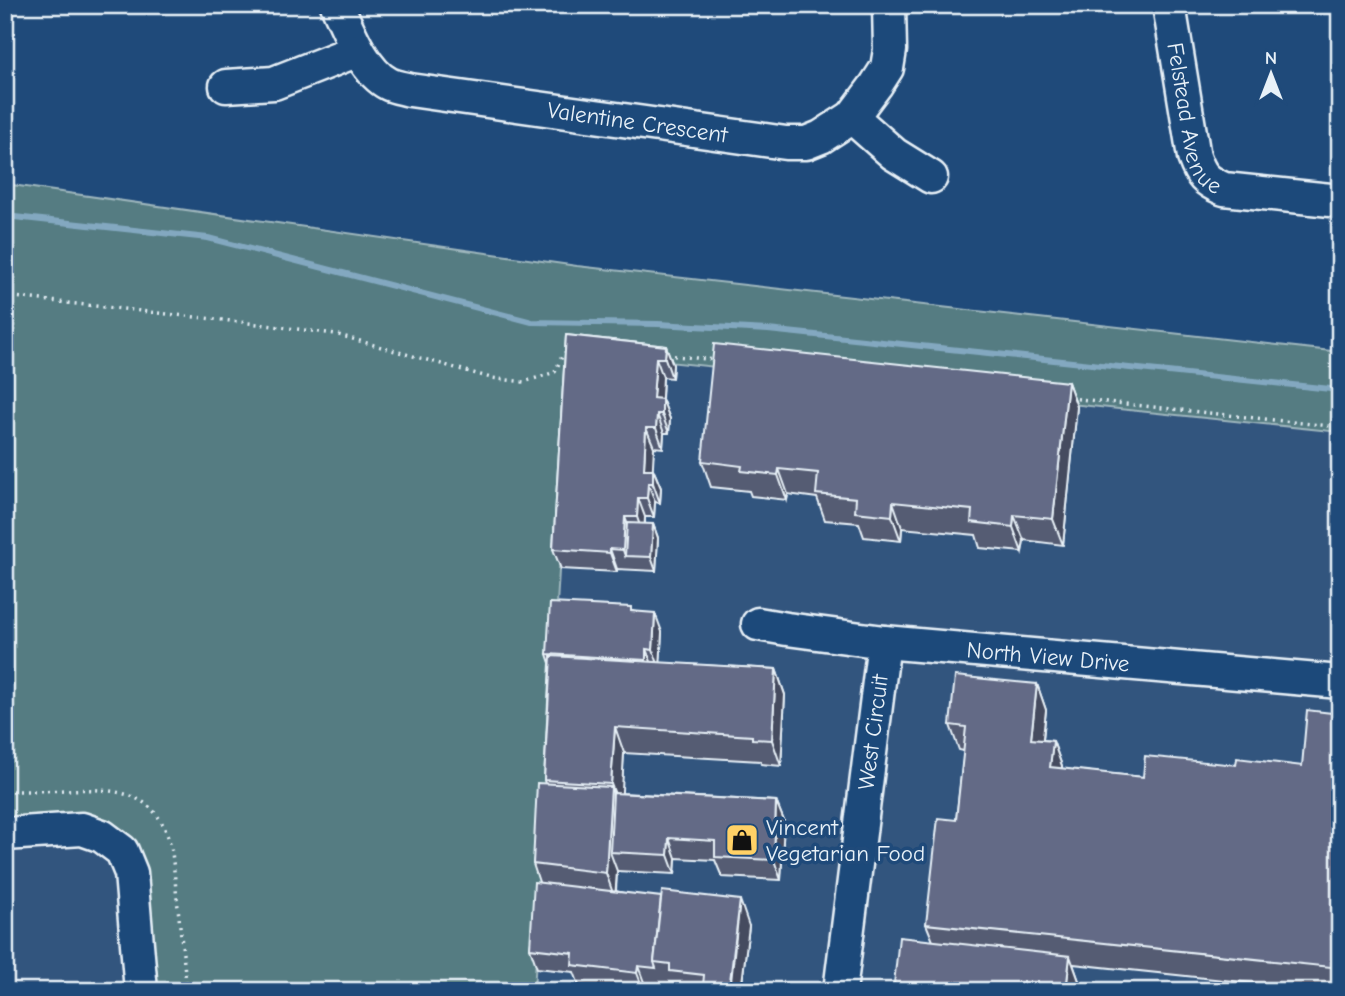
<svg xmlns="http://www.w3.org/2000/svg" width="1345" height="996" font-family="'Comic Neue',sans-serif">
  <rect width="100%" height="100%" fill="#1f4a7a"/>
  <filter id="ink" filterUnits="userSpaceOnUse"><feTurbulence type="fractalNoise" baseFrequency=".0143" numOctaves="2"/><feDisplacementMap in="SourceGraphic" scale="14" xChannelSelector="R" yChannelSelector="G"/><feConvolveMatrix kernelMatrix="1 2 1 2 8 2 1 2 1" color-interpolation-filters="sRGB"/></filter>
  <g filter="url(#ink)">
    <g fill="#33547e">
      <polygon points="572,352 1340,432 1340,991 534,991"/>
      <polygon points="73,815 96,816 112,823 126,833 138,848 156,991 5,991 5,823"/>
    </g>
    <path fill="#547c82" stroke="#9eb6bd" stroke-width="2" d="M5,184L577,266L1340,352V432L572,352L534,991H156L138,848C134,844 131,839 128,835C97,802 44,818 5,823Z"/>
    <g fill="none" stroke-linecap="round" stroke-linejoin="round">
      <polyline stroke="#83a8c0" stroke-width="6" points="5,216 208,238 532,322 658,324 768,330 1340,390"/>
      <defs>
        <g id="minor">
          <path id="s1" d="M337,5C348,29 364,72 389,84C395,87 403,88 410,90L786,143H806L821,137L852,117L876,85L887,68L890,50L889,5"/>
          <path id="s2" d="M1169,5L1194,157C1201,176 1205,181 1224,189L1340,201"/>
          <polyline points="226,86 274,83 358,50"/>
          <polyline points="852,117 894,154 931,177"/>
          <path id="s3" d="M758,624L787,629L884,642L1340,682"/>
          <polyline points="5,834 82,829 102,836 122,851 131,873 141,991"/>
          <path id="s4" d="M840,991L884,642"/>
        </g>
      </defs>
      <use href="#minor" stroke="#e8f1f8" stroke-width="37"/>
      <g stroke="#e8f1f8" stroke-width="3.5" stroke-dasharray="2 5" stroke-linecap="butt">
        <polyline points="5,296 258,324 335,334 491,378 524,382 555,372 563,354 567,352"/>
        <polyline points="667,355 715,360"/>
        <polyline points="1070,398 1340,427"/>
        <path d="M5,791C25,791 45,791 65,790C119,788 160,791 172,852L187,991"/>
      </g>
      <use href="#minor" stroke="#1f4a7a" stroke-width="32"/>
    </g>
    <g fill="#555c73" stroke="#e8f1f8" stroke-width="2">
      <polygon points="566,335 666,346 673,365 672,378 663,377 662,399 670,419 669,433 664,433 663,448 654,447 652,469 653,469 661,488 660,503 655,502 654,517 645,517 645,524 653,524 658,538 656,571 617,569 617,572 561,569 553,549"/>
      <polygon points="1068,382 1077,407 1063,545 1024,540 1022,552 980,548 976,535 902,528 901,541 864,537 859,523 825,520 817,498 788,494 787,500 751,496 749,491 711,487 702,461"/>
      <polygon points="633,611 662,632 660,663 776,669 785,695 781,766 761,764 760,761 624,753 621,793 776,801 784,821 781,880 722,877 715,860 676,858 675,874 617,871 616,891 749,926 741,991 677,991 676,989 645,985 644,991 629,991 579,985 574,972 537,968 530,948 539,882 533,864 545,784 544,780 550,663 547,654"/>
      <polygon points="1037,684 1046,710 1043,740 1053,741 1062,766 1062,769 1143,777 1236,765 1302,766 1340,714 1340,991 1326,991 1073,964 1079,981 1078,991 897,991 894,984 933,941 926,924 956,820 964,751 959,750 950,725"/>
    </g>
    <g fill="#454b5e" stroke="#e8f1f8" stroke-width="2">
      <polygon points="666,346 673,365 672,378 665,358"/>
      <polygon points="656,358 663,377 661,414 653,398"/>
      <polygon points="1068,382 1077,407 1063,545 1053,519"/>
      <polygon points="662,399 670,419 669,433 662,414"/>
      <polygon points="657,414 664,433 663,448 656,428"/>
      <polygon points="646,428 654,447 652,483 644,469"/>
      <polygon points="653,469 661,488 660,503 653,483"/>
      <polygon points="779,469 788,494 787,500 778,475"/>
      <polygon points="648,483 655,502 654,517 647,498"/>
      <polygon points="638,498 645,517 644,537 637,517"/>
      <polygon points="893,502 902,528 901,541 892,516"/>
      <polygon points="1014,515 1024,540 1022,552 1013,527"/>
      <polygon points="625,517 632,536 625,556 623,550"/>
      <polygon points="653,524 658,538 656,571 651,557"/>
      <polygon points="610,549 617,569 617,572 610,553"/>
      <polygon points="655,613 662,632 660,669 653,650"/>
      <polygon points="646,649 654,669 653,679 646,660"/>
      <polygon points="776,669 785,695 781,766 772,740"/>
      <polygon points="1037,684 1046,710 1040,764 1031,739"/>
      <polygon points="615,727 624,753 621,809 611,784"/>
      <polygon points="1053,741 1062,766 1060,793 1050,767"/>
      <polygon points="611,787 620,812 610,852 617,871 615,899 606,873"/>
      <polygon points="776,801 784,821 781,880 774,860"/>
      <polygon points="669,838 676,858 675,874 668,855"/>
      <polygon points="740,900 749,926 741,991 730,991"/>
      <polygon points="1070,956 1079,981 1078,991 1066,991"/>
      <polygon points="638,966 645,985 644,991 637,973"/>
    </g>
    <g fill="#636b86" stroke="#e8f1f8" stroke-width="2">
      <polygon points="566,335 666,346 665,358 656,358 653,398 662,399 662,414 657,414 656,428 646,428 644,469 653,469 653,483 648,483 647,498 638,498 637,517 625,517 623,550 610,549 610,553 553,549"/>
      <polygon points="714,344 1068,382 1053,519 1014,515 1013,527 971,522 972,510 893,502 892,516 855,512 856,498 816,494 818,473 779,469 778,475 741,471 742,466 702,461"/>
      <polygon points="627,523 653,524 651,557 625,556"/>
      <polygon points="550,603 631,607 631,611 655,613 653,650 646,649 646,660 547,654"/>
      <polygon points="551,656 776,669 772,740 752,739 752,736 615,727 611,784 544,780"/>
      <polygon points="955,676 1037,684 1031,739 1053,741 1050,767 1143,777 1145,756 1236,765 1237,758 1302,766 1307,710 1340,714 1340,968 926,924 938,818 956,820 966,727 950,725"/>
      <polygon points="537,783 611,787 606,873 533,864"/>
      <polygon points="613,793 776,801 774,860 715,857 715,841 669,838 668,855 610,852"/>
      <polygon points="534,882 661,897 654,962 656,968 638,966 637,973 572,965 573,953 530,948"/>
      <polygon points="662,891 740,900 729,989 703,986 704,975 670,971 670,964 654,962"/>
      <polygon points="899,937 1070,956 1066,991 909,991 910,985 894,984"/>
    </g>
  </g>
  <defs>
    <symbol id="shop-square" viewBox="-11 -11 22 22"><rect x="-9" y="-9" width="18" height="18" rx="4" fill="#ffd166" stroke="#1f4a7a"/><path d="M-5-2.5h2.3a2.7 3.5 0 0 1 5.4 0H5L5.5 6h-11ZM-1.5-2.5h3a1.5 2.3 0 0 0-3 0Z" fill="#111"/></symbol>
  </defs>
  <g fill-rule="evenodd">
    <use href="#shop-square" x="723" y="821" width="38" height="38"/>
  </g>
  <g text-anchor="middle" stroke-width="7" stroke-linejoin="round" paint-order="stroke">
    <g font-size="23" fill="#e8f1f8" stroke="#1f4a7a">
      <text dy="8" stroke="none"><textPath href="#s2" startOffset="117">Felstead Avenue</textPath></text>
      <text dy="8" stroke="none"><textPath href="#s1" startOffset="348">Valentine Crescent</textPath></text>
      <text dy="8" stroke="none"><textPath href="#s3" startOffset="292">North View Drive</textPath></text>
      <text dy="8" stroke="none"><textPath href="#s4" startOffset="261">West Circuit</textPath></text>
    </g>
    <g font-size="23" fill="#e8f1f8" stroke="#1f4a7a" text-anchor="start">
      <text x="766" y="835">Vincent<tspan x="766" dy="26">Vegetarian Food</tspan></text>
    </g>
  </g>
  <rect width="1345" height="996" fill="none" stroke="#1f4a7a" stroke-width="28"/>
  <rect x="14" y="14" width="1317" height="968" fill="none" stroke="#e8f1f8" stroke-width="2.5" filter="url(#ink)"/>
  <g transform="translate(1271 74)" stroke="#1f4a7a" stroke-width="5" paint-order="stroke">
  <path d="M0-5L12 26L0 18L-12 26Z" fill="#e8f1f8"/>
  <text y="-10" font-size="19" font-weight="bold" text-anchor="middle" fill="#e8f1f8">N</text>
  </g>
</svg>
